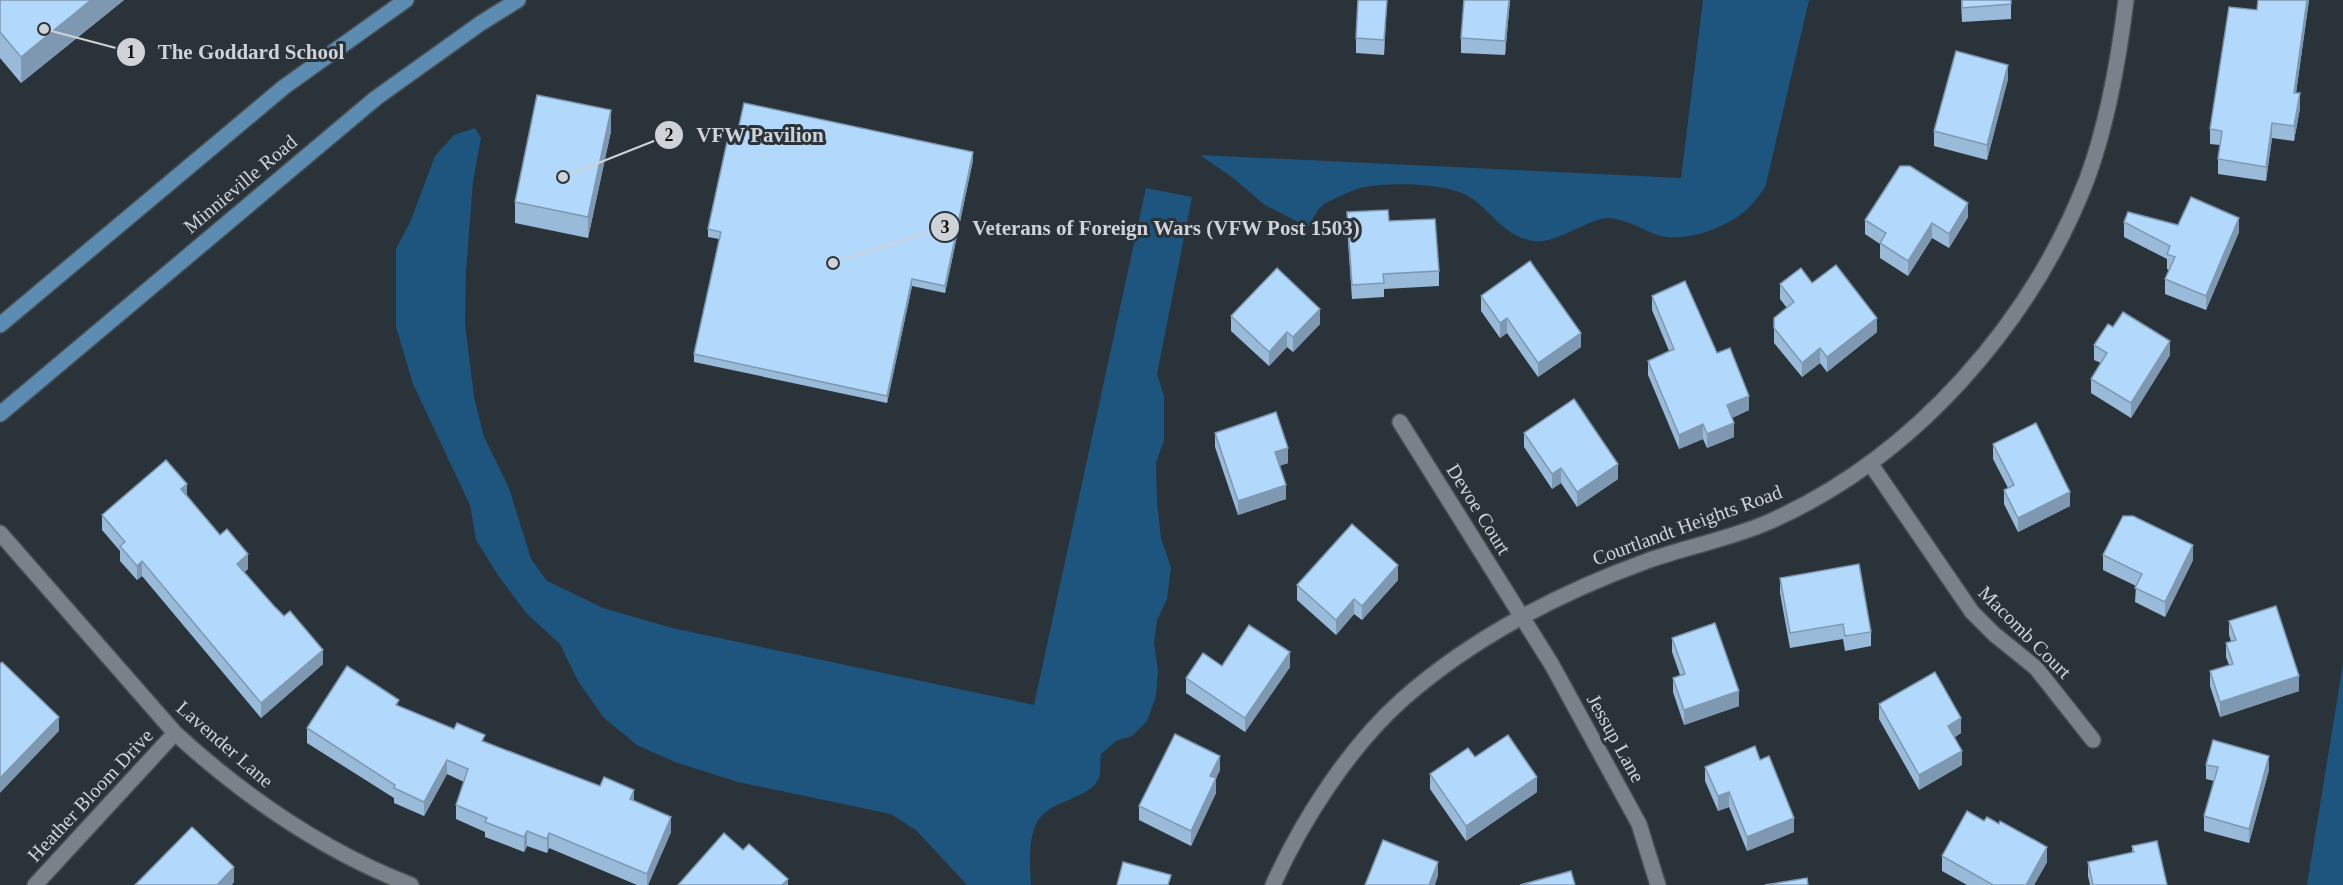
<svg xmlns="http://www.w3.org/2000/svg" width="2343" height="885" font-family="'Times New Roman',serif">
  <rect width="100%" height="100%" fill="#2b333a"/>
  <g fill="#1d557f">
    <path d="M1703,0H1809L1765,188C1758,196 1752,206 1744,212C1722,230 1681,244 1654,234C1640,228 1623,218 1607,218C1589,219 1553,245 1534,241C1502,236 1493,211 1468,196C1446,183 1390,182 1365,187C1357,188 1330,200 1323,205C1317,209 1312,221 1308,227L1265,205L1233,178L1200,155L1681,178Z"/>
    <path d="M475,128L481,138L473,181L466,271L465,324L474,397L484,437L509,488L531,559L547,581L603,608L672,628L1034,705L1146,188L1192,197L1157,374L1164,396V440L1156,463L1157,502L1161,538L1171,568L1167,599L1157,620L1154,643L1158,670L1156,696L1147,721L1132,736L1116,741L1101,754C1100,761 1101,772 1099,778C1089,801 1049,798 1036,824C1028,840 1030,867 1031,885H967L917,831L891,814L738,782L675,762L637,745L604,718L578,681L560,644L527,614L498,575L476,540L470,505L413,384L396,327V249L411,220L435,156L454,135Z"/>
    <polygon points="2343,664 2343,885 2307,885"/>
  </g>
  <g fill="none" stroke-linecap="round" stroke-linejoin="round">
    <defs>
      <g id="street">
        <polyline points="1400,422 1552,665 1639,824 1658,885"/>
        <polyline points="1870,463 1972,612 1994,634 2036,668 2093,740"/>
        <path d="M0,533L175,733C245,797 323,851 411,885"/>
        <polyline points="35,885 175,733"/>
        <path d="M1273,885C1302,820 1350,746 1403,699C1472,638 1561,592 1647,561C1688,546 1731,539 1771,521C1914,457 2031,324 2087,179C2107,125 2119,57 2126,0"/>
      </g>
      <g id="primary">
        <polyline points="0,325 284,87 406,0"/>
        <polyline points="0,414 376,98 481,23 518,0"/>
      </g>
    </defs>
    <use href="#street" stroke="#484f54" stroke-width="18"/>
    <use href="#primary" stroke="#484f54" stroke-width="18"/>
    <use href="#street" stroke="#79828a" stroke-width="15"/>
    <use href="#primary" stroke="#5d8cb2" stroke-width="15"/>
  </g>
  <g fill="#99bbd9">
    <polygon points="0,0 124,0 21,83 0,58"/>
    <polygon points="1387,0 1384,55 1356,53 1356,38"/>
    <polygon points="1510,0 1505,55 1461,53 1461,38"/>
    <polygon points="1961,0 2011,0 2011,19 1962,22"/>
    <polygon points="2258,0 2309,0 2296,93 2300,108 2294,141 2272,138 2266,181 2218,174 2218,159 2220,145 2210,144 2210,129 2257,10"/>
    <polygon points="2008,79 1987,160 1934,146 1934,131"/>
    <polygon points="611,131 588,238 515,223 515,202"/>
    <polygon points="735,144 973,160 945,293 912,286 887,403 694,362 694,354 719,239 708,237 708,229"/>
    <polygon points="1347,212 1389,221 1439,271 1439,286 1384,289 1384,297 1352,299 1347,227"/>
    <polygon points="1968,217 1949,248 1932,238 1908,276 1880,258 1880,244 1865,234 1865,220"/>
    <polygon points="2124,222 2178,225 2239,232 2206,310 2165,294 2165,279 2169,270 2167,269 2167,259 2124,237"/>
    <polygon points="1812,283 1877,332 1827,372 1820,363 1802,377 1774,343 1774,318 1787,308 1780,299 1780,284"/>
    <polygon points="1481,296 1581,347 1538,377 1507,333 1500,338 1481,311"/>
    <polygon points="1652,296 1717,353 1749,410 1732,418 1734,437 1707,448 1703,439 1679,449 1648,375 1648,361 1669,351 1652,310"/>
    <polygon points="1231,316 1320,324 1293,352 1287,347 1269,366 1231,331"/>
    <polygon points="2094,345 2170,355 2131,418 2091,393 2091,379 2101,363 2094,360"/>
    <polygon points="1215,433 1288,463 1279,466 1286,499 1238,515 1215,447"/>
    <polygon points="1524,433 1618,479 1577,507 1561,483 1552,489 1524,447"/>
    <polygon points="1993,444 2070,506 2018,532 2004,504 2004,490 2008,488 1993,459"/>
    <polygon points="187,495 248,569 244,572 323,664 261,718 142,576 137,580 120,561 120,551 102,530 102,515"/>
    <polygon points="2103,555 2193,560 2165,617 2135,602 2136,586 2103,570"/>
    <polygon points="1780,578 1871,632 1871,646 1845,651 1843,639 1790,648 1780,593"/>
    <polygon points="1398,580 1362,620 1354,614 1336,635 1297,600 1297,585"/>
    <polygon points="2229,621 2299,691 2220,717 2210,686 2210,671 2229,665 2226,657 2226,643 2231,641 2229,635"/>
    <polygon points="1672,638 1739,706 1684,725 1673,692 1673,678 1680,675 1672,652"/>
    <polygon points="1222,666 1290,667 1245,732 1186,693 1186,678"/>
    <polygon points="1879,704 1961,733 1955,737 1962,765 1919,790 1879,719"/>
    <polygon points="399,706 454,729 634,801 671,832 648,885 637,885 549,848 547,853 527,846 524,852 485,837 485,832 456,819 456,805 464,782 447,774 424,816 394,803 394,798 307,743 307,728"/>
    <polygon points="1475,757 1537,792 1466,841 1430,789 1430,774"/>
    <polygon points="1760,760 1794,832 1747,851 1729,807 1718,811 1705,781 1705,767"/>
    <polygon points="2206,765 2269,770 2249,843 2204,831 2204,816 2214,781 2206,779"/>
    <polygon points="1220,770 1216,778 1216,793 1191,846 1139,820 1139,806"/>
    <polygon points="1984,821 1999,824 2047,862 2034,885 1967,885 1942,871 1942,856"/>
    <polygon points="2132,846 2167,885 2090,885 2088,876 2088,862 2132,853"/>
  </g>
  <g fill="#7d98b0">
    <polygon points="91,0 124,0 21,83 21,57"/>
    <polygon points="1387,0 1384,55 1384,40"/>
    <polygon points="1509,0 1510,0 1505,55 1505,41"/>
    <polygon points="2307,0 2309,0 2294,107 2294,93"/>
    <polygon points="2008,65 2008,79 1987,160 1987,145"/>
    <polygon points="2300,93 2300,108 2294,141 2294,126"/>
    <polygon points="611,110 611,131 588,238 588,217"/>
    <polygon points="2272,123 2272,138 2266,181 2266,167"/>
    <polygon points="973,152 973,160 945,293 945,286"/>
    <polygon points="1968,203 1968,217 1949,248 1949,234"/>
    <polygon points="2239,218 2239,232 2206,310 2206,296"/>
    <polygon points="1932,223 1932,238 1908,276 1908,261"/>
    <polygon points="912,279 912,286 887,403 887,396"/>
    <polygon points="1320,309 1320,324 1293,352 1293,337"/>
    <polygon points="1507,318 1507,333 1500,338 1500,323"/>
    <polygon points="1877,318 1877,332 1827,372 1827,357"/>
    <polygon points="1287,332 1287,347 1269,366 1269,352"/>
    <polygon points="1581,333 1581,347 1538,377 1538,363"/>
    <polygon points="2170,341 2170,355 2131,418 2131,403"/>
    <polygon points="1820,348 1820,363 1802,377 1802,363"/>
    <polygon points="1749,396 1749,410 1727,420 1727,405"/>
    <polygon points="1734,423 1734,437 1707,448 1707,434"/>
    <polygon points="1703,424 1703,439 1679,449 1679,435"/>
    <polygon points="1288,448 1288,463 1275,467 1275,452"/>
    <polygon points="1618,464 1618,479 1577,507 1577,492"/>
    <polygon points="1561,468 1561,483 1552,489 1552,474"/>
    <polygon points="187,484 187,499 181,489"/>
    <polygon points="1286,485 1286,499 1238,515 1238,501"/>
    <polygon points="2070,492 2070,506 2018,532 2018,518"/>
    <polygon points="2193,545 2193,560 2165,617 2165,602"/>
    <polygon points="248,554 248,569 237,579 237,564"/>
    <polygon points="142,561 142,576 137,580 137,566"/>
    <polygon points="1398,565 1398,580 1362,620 1362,606"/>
    <polygon points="1354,599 1354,614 1336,635 1336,620"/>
    <polygon points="323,650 323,664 261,718 261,703"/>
    <polygon points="1290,652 1290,667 1245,732 1245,718"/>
    <polygon points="2299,676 2299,691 2220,717 2220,702"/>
    <polygon points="1739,691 1739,706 1684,725 1684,710"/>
    <polygon points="59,717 59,731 0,793 0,778"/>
    <polygon points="1961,718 1961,733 1948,740 1948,726"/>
    <polygon points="1962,751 1962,765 1919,790 1919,775"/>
    <polygon points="1220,756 1220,770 1210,790 1210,776"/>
    <polygon points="2269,756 2269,770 2249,843 2249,829"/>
    <polygon points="447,760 447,774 424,816 424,802"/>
    <polygon points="1537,777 1537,792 1466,841 1466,826"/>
    <polygon points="1216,778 1216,793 1191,846 1191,831"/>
    <polygon points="634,790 634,805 630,799"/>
    <polygon points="1729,792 1729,807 1718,811 1718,796"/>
    <polygon points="671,817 671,832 648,885 647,885 647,874"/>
    <polygon points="1794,818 1794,832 1747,851 1747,837"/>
    <polygon points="527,831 527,846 524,852 524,837"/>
    <polygon points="549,833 549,848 547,853 547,839"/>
    <polygon points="2047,847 2047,862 2034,885 2026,885"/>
    <polygon points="1438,862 1438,876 1435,885 1429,885"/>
    <polygon points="234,867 234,882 232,885 217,885"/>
    <polygon points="788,879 788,885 782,885"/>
  </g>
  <g fill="#b2d9fc" stroke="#7d98b0" stroke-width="1.5">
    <polygon points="0,0 91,0 21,57 0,32"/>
    <polygon points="1358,0 1387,0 1384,40 1356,38"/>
    <polygon points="1464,0 1509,0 1505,41 1461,38"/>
    <polygon points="1962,0 2011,0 2011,4 1962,8"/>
    <polygon points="2258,0 2307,0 2294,93 2300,93 2294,126 2272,123 2266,167 2218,159 2222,131 2210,129 2229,7 2257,10"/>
    <polygon points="1956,51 2008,65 1987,145 1934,131"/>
    <polygon points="537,95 611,110 588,217 515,202"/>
    <polygon points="744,103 973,152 945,286 912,279 887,396 694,354 721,232 708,229 727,142 735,144"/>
    <polygon points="1900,166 1910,166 1968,203 1949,234 1932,223 1908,261 1880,243 1886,233 1865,220"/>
    <polygon points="2191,197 2239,218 2206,296 2165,279 2175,257 2167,254 2170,246 2124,222 2128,212 2178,225"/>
    <polygon points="1388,210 1389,221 1435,219 1439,271 1383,274 1384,283 1352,285 1347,212"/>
    <polygon points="1530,261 1581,333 1538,363 1507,318 1500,323 1481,296"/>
    <polygon points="1836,265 1877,318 1827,357 1820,348 1802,363 1774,328 1774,318 1794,302 1780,284 1801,268 1812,283"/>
    <polygon points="1277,268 1320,309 1293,337 1287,332 1269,352 1231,316"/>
    <polygon points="1685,281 1717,353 1730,348 1749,396 1727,405 1734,423 1707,434 1703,424 1679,435 1648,361 1674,349 1652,296"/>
    <polygon points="2123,312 2170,341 2131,403 2091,379 2107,353 2094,345 2108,324 2113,327"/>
    <polygon points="1574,399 1618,464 1577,492 1561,468 1552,474 1524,433"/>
    <polygon points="1276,412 1288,448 1275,452 1286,485 1238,501 1215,433"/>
    <polygon points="2036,423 2070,492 2018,518 2004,490 2014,485 1993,444"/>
    <polygon points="166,460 187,484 181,489 220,535 227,529 248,554 237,564 274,606 284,616 290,611 323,650 261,703 142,561 137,566 120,546 125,542 102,515"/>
    <polygon points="2123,516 2133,516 2193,545 2165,602 2135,588 2142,574 2103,555"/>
    <polygon points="1352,524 1398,565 1362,606 1354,599 1336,620 1297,585"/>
    <polygon points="1859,564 1871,632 1845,636 1843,624 1790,633 1780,578"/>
    <polygon points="2276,606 2299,676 2220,702 2210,671 2233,664 2226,643 2236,640 2229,621"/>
    <polygon points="1715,623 1739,691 1684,710 1673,678 1685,674 1672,638"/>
    <polygon points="1249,625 1290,652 1245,718 1186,678 1203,653 1222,666"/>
    <polygon points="2,662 59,717 0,778 0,664"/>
    <polygon points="347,666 399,700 396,705 454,729 457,723 485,735 482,741 600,786 604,777 634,790 630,799 671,817 647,874 549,833 547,839 527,831 524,837 485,822 487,818 456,805 468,769 447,760 424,802 394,788 395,785 307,728"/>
    <polygon points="1935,672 1961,718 1948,726 1962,751 1919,775 1879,704"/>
    <polygon points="1175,734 1220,756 1210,776 1216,778 1191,831 1139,806"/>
    <polygon points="1508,735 1537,777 1466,826 1430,774 1468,748 1475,757"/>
    <polygon points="2213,740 2269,756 2249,829 2204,816 2218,767 2206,765"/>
    <polygon points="1755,746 1760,760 1769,756 1794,818 1747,837 1729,792 1718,796 1705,767"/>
    <polygon points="1967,811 1984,821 1987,817 1999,824 2000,821 2047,847 2026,885 1993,885 1942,856"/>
    <polygon points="192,827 234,867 217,885 135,885"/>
    <polygon points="724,833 743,850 749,844 788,879 782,885 678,885"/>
    <polygon points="1383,840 1438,862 1429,885 1365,885"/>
    <polygon points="2157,841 2167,885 2093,885 2088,862 2134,852 2132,846"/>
    <polygon points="1123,862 1171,875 1168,885 1117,885"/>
    <polygon points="1571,871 1575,885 1520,885"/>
    <polygon points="1807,878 1808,885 1765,885"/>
  </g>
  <g text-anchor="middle" stroke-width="6" stroke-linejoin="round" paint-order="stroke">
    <g font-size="20" fill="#cfd3d8" stroke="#2b333a">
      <text transform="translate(240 184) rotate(-40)" y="7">Minnieville Road</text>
      <text transform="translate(1479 509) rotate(58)" y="7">Devoe Court</text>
      <text transform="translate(1687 525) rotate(-20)" y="7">Courtlandt Heights Road</text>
      <text transform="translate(2025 632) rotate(45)" y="7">Macomb Court</text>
      <text transform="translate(1616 738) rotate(61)" y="7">Jessup Lane</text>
      <text transform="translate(225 744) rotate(41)" y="7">Lavender Lane</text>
      <text transform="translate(90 795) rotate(-47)" y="7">Heather Bloom Drive</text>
    </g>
  </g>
  <path fill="none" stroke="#cfd3d8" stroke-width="2" d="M44 29L131 52M563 177L669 135M833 263L945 227"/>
  <g fill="#cfd3d8" stroke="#2b333a" stroke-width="2">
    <circle cx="44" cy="29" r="6"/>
    <circle cx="563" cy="177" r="6"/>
    <circle cx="833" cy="263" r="6"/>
    <circle cx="131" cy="52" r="15"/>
    <circle cx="669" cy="135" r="15"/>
    <circle cx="945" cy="227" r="15"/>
  </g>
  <g font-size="18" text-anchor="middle" font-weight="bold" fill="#111">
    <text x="131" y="58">1</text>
    <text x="669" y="141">2</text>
    <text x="945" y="233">3</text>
  </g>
  <g font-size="21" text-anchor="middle" font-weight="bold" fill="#cfd3d8" stroke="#2b333a" stroke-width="6" stroke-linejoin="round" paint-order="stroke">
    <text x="251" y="59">The Goddard School</text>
    <text x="760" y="142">VFW Pavilion</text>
    <text x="1166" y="235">Veterans of Foreign Wars (VFW Post 1503)</text>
  </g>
</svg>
